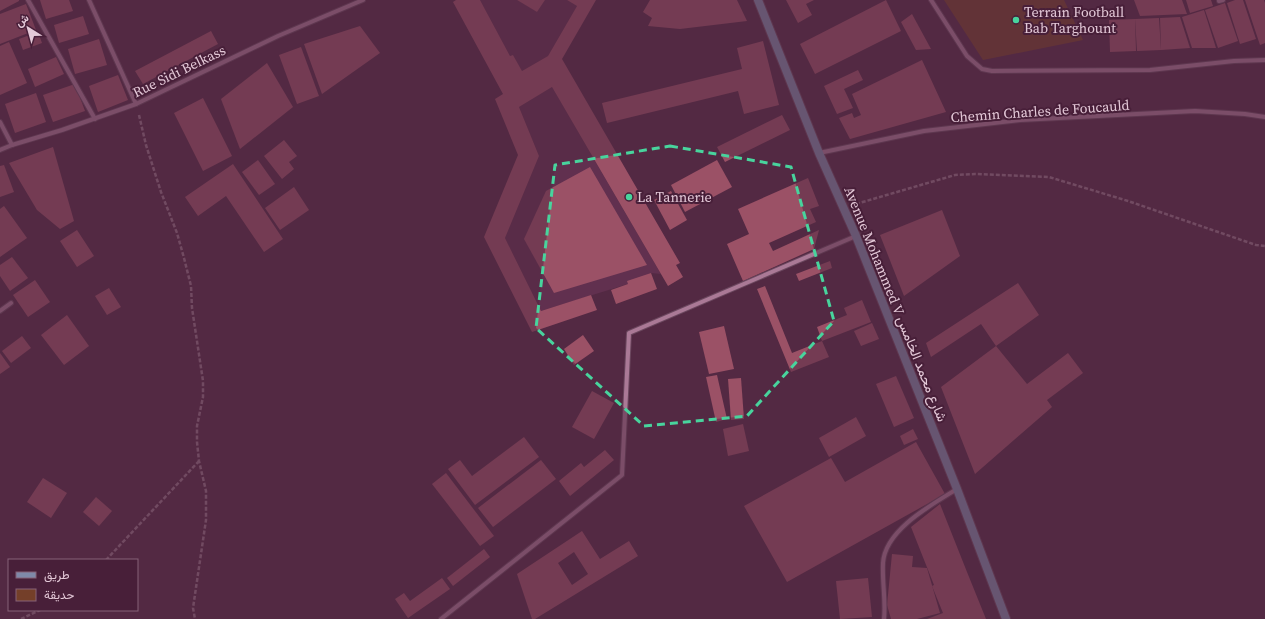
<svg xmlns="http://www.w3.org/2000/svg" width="1265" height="619" font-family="'Source Serif 4',Vazirmatn,serif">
  <rect width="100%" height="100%" fill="#532943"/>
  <g fill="#61304f">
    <polygon points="480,0 517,0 537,12 545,0 567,0 577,6 548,56 522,71 513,55 510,56"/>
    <polygon points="552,87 661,274 651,273 628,284 541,311 505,238 539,156 519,107"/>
  </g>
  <polygon fill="#743f29" points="944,0 1064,0 1083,40 983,60"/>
  <g fill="#9b5166" fill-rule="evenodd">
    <polygon points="0,0 19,0 19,1 0,11"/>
    <polygon points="40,0 69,0 73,11 46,19"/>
    <polygon points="456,0 480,0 510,56 513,55 522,71 548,56 577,6 567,0 596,0 562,59 680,263 676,265 683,277 668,286 552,87 519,107 539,156 505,238 541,311 591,295 597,310 532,332 484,237 518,155 495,99 503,94 453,2"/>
    <polygon points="517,0 545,0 537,12"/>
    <polygon points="650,0 737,0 747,21 680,29 648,26 652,18 643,12"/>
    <polygon points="786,0 814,0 806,4 812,15 798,23"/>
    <polygon points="886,0 901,31 815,74 800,44"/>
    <polygon points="1134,0 1182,0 1187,14 1140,16"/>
    <polygon points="1186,0 1211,0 1213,6 1190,13"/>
    <polygon points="1235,0 1243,0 1256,39 1240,44 1227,3"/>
    <polygon points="1245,0 1264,0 1265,3 1265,43 1260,45"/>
    <polygon points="1225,3 1238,41 1218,48 1205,10"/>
    <polygon points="26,4 36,30 0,44 0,14"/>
    <polygon points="1204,10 1216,48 1192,48 1182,17"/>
    <polygon points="912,14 931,49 916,50 901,22"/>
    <polygon points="83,16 89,34 59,43 54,25"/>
    <polygon points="1180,17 1190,48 1161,50 1160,18"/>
    <polygon points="1159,18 1161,50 1137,51 1135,19"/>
    <polygon points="1135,19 1136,51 1110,52 1109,20"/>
    <polygon points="360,26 380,53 322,94 304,44"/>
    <polygon points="211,31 218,44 143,84 135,71"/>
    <polygon points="38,32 42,43 23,50 19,39"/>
    <polygon points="99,39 107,65 75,74 68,49"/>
    <polygon points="763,41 779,105 744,114 738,91 607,123 602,103 742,69 737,48"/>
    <polygon points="9,42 27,83 0,95 0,46"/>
    <polygon points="301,47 319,96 297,104 279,55"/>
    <polygon points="56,57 64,74 35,87 28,69"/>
    <polygon points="922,60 946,112 850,139 839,118 852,113 854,118 861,115 852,94"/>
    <polygon points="267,63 293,107 240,149 221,99"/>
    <polygon points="858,70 863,80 844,89 853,108 837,114 824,86"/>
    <polygon points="118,75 128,100 98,112 89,86"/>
    <polygon points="75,84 85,111 53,122 43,95"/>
    <polygon points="36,93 46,122 15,133 5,104"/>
    <polygon points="203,98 232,156 203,171 174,113"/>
    <polygon points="782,115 790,130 725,162 717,147"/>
    <polygon points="284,140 297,156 289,162 294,169 282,179 264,156"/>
    <polygon points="53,147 74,221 60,229 37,210 9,163"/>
    <polygon points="258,160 275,184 259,195 242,172"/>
    <polygon points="717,160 732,187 685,212 671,185"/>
    <polygon points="233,164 283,239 264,252 226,196 198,216 185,197"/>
    <polygon points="4,165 14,192 0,197 0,166"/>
    <polygon points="590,167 647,265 554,293 524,239 546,191"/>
    <polygon points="808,178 819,206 810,209 816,222 769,243 773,251 819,230 814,249 743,281 727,244 749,234 738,209"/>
    <polygon points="294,187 309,210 280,230 265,208"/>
    <polygon points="671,191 687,220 670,230 654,200"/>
    <polygon points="4,206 27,238 0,257 0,209"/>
    <polygon points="942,210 960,256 904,296 880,235"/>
    <polygon points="77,230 94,256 77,267 60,241"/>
    <polygon points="12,257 28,278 10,291 0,276 0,265"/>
    <polygon points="830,261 832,268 799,281 796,274"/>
    <polygon points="651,273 657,289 616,304 611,290 628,284 627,281"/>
    <polygon points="35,280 50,302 28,317 13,295"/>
    <polygon points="1018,283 1039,315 996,346 981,324 931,357 926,343"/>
    <polygon points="765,286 792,353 822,341 829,357 791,372 757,289"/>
    <polygon points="109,288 121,307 107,315 95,296"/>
    <polygon points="862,300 871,322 822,341 817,327 847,315 844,308"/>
    <polygon points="67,315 89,346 64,365 41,335"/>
    <polygon points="872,323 879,339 861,346 854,331"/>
    <polygon points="724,326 734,369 709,374 699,332"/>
    <polygon points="583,335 594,351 574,365 564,349"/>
    <polygon points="22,336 31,348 11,363 2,351"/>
    <polygon points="996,346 1027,384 1068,353 1083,373 1047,400 1052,407 975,474 941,387"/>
    <polygon points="0,353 10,367 0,374"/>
    <polygon points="717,375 727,419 716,422 706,377"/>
    <polygon points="896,376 914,418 894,427 876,384"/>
    <polygon points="741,378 744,419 731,420 728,379"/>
    <polygon points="592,391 614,403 594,439 572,427"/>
    <polygon points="856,417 866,436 829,457 819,438"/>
    <polygon points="743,424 749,451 728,456 723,429"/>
    <polygon points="913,429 918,439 904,445 900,436"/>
    <polygon points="524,437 539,457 475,505 448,469 460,460 472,476"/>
    <polygon points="916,442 945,494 787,582 744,506 831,458 845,482"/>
    <polygon points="605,450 614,460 570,496 559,481 581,463 584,467"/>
    <polygon points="541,460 556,479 493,527 478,508"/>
    <polygon points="446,473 494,536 480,546 432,484"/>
    <polygon points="43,478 67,493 51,518 27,502"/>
    <polygon points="96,497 112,511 99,526 83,512"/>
    <polygon points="940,504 967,572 986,619 927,619 943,613 932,586 934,585 911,527"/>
    <path d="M582,531L600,559L629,541L638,556L535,619H532L517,574ZM574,552L588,574L572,585L558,563Z"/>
    <polygon points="484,549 490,557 453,586 447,578"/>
    <polygon points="892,554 913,556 912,567 927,568 940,613 917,619 891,619 887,605"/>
    <polygon points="442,578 450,589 408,618 395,599 404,593 410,601"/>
    <polygon points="868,578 872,617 840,619 836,581"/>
  </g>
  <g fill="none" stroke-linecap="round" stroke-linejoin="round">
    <defs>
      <g id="street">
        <polyline points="28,0 95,119"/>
        <polyline points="89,0 136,104"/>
        <polyline points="931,0 967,56 982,69 992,71 1150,70 1234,61 1265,60"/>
        <polyline points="1219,1 1223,0"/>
        <polyline points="0,122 12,145"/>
        <polyline points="0,150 12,145 62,130 136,104 278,36 363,0"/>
        <polyline points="819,153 924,131 1020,120 1195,111 1245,114 1265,117"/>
        <polyline points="0,311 11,303"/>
        <polyline points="441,619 622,475 629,333 856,236"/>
        <path d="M884,619C886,601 882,582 883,563C885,530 931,505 957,489"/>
      </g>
      <polyline id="secondary" points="758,0 819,153 856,236 957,489 1006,619"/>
    </defs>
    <use href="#street" stroke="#6b475e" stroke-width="6"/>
    <use href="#secondary" stroke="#6b475e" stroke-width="10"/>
    <g stroke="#947186" stroke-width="2.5" stroke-dasharray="4 2" stroke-linecap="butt">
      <polyline points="139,115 146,145 161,192 177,233 184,258 191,286 192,308 203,381 203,397 197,426 197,442 199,461 206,491 206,520 193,608 195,619"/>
      <polyline points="856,204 955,175 975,174 1049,177 1128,201 1256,245 1265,246"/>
      <polyline points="106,560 199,461"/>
      <polyline points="21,619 40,610"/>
    </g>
    <use href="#street" stroke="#aa7996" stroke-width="4"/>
    <use href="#secondary" stroke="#7f89a9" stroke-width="8"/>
  </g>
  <path d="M0 0H1265V619H0ZM670,146L791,167L834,321L747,416L644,426L536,328L555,165Z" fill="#532943" fill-opacity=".55" fill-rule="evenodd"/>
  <path fill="none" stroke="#48d49d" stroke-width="3" stroke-dasharray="8 5" stroke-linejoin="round" d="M670,146L791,167L834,321L747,416L644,426L536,328L555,165Z"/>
  <g fill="#48d49d" stroke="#481f39" stroke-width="1.5">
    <circle cx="1016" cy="20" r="4"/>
    <circle cx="629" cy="197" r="4"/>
  </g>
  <g text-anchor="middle" stroke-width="4" stroke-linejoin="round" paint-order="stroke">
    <g font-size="14" fill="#e4c9d8" stroke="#481f39" text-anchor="start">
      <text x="1024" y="17">Terrain Football<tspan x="1024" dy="16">Bab Targhount</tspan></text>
      <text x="637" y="202">La Tannerie</text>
    </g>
    <g font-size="14" fill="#e4c9d8" stroke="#481f39">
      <text transform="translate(179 71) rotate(-26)" y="5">Rue Sidi Belkass</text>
      <text transform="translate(1040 111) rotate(-4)" y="5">Chemin Charles de Foucauld</text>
      <text transform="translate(896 304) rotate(68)" y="5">Avenue Mohammed V شارع محمد الخامس</text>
    </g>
  </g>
  <rect x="8" y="559" width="130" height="52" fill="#481f39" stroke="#866379"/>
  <rect x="16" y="572" width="20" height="6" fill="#7f89a9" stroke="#866379"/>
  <text x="44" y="579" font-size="12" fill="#e4c9d8">طريق</text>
  <rect x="16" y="589" width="20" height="12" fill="#743f29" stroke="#866379"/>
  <text x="44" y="599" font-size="12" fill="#e4c9d8">حديقة</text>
  <g transform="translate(28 28) rotate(323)" stroke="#481f39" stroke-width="3" paint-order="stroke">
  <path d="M0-3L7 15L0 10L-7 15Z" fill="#e4c9d8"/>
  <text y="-6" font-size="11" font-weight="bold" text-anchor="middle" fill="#e4c9d8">ش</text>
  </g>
</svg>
